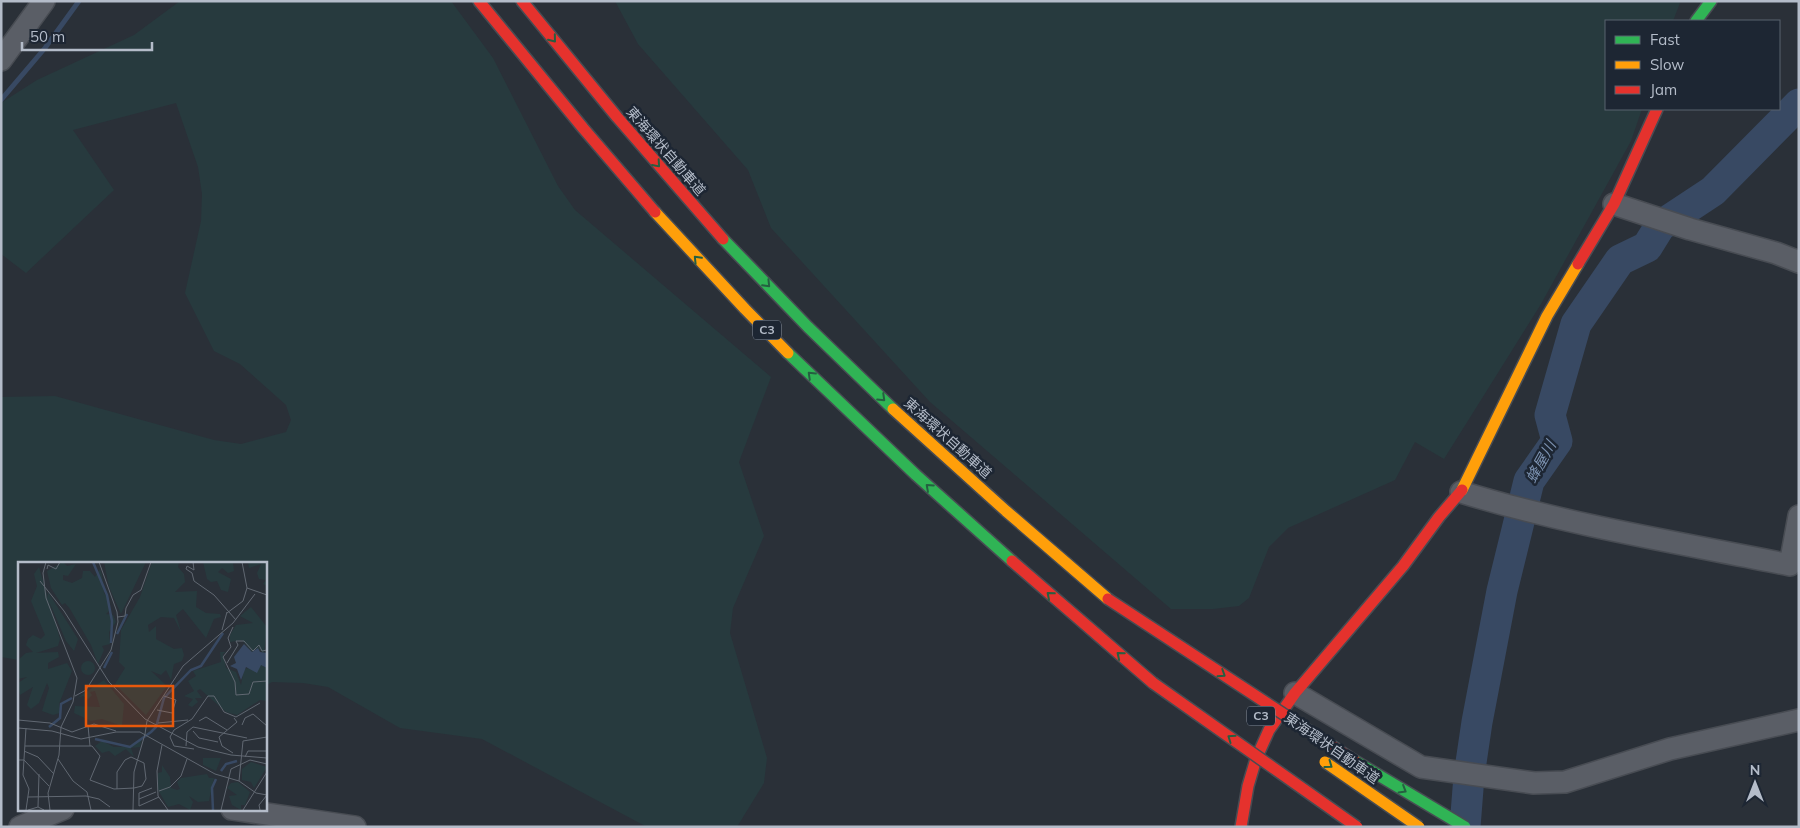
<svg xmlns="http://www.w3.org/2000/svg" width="1800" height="828" font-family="Mulish,'Noto Sans JP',sans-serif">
  <rect width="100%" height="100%" fill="#2a3038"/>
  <g fill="#273a3e">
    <polygon points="180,1 451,1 493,58 558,186 575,210 771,377 739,462 764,536 733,608 730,633 767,758 764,783 737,827 647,827 482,739 400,728 328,687 303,683 272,682 265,686 265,563 19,563 19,660 1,657 1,397 55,396 214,440 241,444 286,432 291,420 286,405 240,364 214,351 185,293 201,221 202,194 198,167 176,103 73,130 114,190 26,273 1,254 1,103 37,80 134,35"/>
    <polygon points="615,1 1679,1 1680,3 1673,21 1606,21 1606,109 1642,109 1631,141 1541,304 1444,459 1415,442 1395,480 1288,528 1269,547 1249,598 1239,606 1213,609 1171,609 930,402 771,228 748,170 638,44"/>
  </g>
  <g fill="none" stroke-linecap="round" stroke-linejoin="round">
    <polyline stroke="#384963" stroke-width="5" points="1,100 45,48 79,1"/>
    <polyline stroke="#384963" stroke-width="31" points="1465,827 1469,776 1477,722 1502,591 1529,481 1557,441 1550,415 1576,324 1620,260 1647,247 1660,226 1713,191 1799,104"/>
    <defs>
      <g id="street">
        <polyline points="1,60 44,1"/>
        <polyline points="1614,204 1690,229 1776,253 1799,262"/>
        <path d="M1461,492C1568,525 1680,543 1790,565L1799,516"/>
        <polyline points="1295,693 1421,767 1534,783 1565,782 1670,749 1799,720"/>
        <polyline points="232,809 355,827"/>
        <polyline points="20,827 63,809"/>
      </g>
      <g id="fast">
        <polyline points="1696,21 1711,1"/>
        <polyline points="723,239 808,327 893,409"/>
        <polyline points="788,353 916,475 1012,561"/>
      </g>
      <g id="slow">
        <polyline points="655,212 745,309 788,353"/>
        <polyline points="893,409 1006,511 1108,599"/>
        <polyline points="1462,490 1547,316 1578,264"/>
      </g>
      <g id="jam">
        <polyline points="479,1 583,128 655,212"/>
        <polyline points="522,1 617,117 723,239"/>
        <polyline points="1578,264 1614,204 1657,109"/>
        <polyline points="1012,561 1153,683"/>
        <polyline points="1241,827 1248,786 1256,759 1269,730 1295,693 1403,566 1439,517 1462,490"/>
      </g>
    </defs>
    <use href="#street" stroke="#484c53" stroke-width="24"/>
    <use href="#fast" stroke="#484c53" stroke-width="14"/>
    <use href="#slow" stroke="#484c53" stroke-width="14"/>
    <use href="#jam" stroke="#484c53" stroke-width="14"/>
    <use href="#street" stroke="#5a5e66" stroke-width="21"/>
    <use href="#fast" stroke="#30b455" stroke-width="11"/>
    <use href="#slow" stroke="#ff9f0a" stroke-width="11"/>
    <use href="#jam" stroke="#e5322d" stroke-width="11"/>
    <defs>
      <polyline id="fast-bridge" points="1355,761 1465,827"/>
      <polyline id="slow-bridge" points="1325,762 1419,827"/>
      <g id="jam-bridge">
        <polyline points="1108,599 1355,761"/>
        <polyline points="1153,683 1357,827"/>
      </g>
    </defs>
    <use href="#fast-bridge" stroke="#474c53" stroke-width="14" stroke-linecap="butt"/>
    <use href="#slow-bridge" stroke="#474c53" stroke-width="14" stroke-linecap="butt"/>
    <use href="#jam-bridge" stroke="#474c53" stroke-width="14" stroke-linecap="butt"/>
    <use href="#fast-bridge" stroke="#30b455" stroke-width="11"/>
    <use href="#slow-bridge" stroke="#ff9f0a" stroke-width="11"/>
    <use href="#jam-bridge" stroke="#e5322d" stroke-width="11"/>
  </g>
  <defs><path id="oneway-chevron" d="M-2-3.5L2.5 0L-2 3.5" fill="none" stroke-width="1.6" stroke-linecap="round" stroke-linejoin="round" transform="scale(1.25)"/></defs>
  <g stroke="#255f41">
    <use href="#oneway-chevron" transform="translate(553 39) rotate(51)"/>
    <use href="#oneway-chevron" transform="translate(657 164) rotate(49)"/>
    <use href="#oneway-chevron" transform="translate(697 259) rotate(-134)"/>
    <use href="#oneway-chevron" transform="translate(767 284) rotate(46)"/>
    <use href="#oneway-chevron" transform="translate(811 375) rotate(-136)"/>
    <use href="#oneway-chevron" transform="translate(882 398) rotate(44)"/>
    <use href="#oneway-chevron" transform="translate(929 487) rotate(-138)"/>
    <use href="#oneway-chevron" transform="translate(1050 595) rotate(-139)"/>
    <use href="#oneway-chevron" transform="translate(1120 655) rotate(-140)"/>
    <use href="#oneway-chevron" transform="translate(1222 674) rotate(33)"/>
    <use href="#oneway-chevron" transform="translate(1231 738) rotate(-145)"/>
    <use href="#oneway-chevron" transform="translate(1329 765) rotate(36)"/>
    <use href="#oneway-chevron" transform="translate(1403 790) rotate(31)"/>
  </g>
  <g text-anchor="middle" stroke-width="5" stroke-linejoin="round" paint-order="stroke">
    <g fill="#1d2633" stroke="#878f9c" stroke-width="1">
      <rect x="753" y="320.5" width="28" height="19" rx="4"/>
      <rect x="1247" y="706.5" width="28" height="19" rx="4"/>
    </g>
    <g font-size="12" font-weight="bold" fill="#b4bcc9">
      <text x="767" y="334">C3</text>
      <text x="1261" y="720">C3</text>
    </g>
    <g font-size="14" fill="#b4bcc9" stroke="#1d2633">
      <text transform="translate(666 151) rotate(49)" y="5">東海環状自動車道</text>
      <text transform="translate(948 438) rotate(42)" y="5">東海環状自動車道</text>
      <text transform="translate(1332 748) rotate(35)" y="5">東海環状自動車道</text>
    </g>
    <g font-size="15" font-style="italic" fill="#7c92b1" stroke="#1d2633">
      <text transform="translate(1541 462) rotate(-61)" y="5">蜂屋川</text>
    </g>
  </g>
  <g transform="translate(18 562)">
    <rect width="249" height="249" fill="#2a3038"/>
    <path d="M45,0L49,4L58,2L50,14L45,13V18L54,21L64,16L65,9H72L77,15L82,7L84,13L86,31L91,37L92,48L88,52L95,53L98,60L91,70L92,82L84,84L86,88L80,102L73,83L52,47L47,41L44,43L33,26L29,9ZM86,0H128L103,52L91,25ZM134,0H161L160,5L166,12L167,20L157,30L179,29L178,45L188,51L202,52L203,55L196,57L188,76L165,47L158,53L163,70L156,56L143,55L130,63L131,70L138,64V77L156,87L164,86L166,93L164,99L156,102L153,118L148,108L143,113L133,109L149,124L128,153L97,122L107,106L101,100L103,68L122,35ZM185,0H215L216,9L210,11L204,6L200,10L213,17L210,30L203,28L199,19L193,20L189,17ZM230,0H249V24L245,22L248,18L241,17L239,11L243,2L231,6ZM21,5L42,77L40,84L18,91L40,90L41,95L30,101V107L49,101L54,109L41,142L42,151L35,153L24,149L31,126L29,121L21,141L13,147L9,143L15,125L2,133L0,125V121L9,115L0,117V98L8,91L15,90L8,83L10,77L15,73L23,77L27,73L13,39L19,24L16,12ZM30,30L60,77L56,89L48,79L30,37ZM233,45L249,65L246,92L240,86L234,90L224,78L212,80V73L218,63L235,61L222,54ZM202,90H208L205,92L208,106L218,110L223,123L226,107L243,103L249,106V139L242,138L219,153L208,150L182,127L179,129L184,136H177L180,140L174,145L170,143L175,137L166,134L176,129L170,119L178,114L175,109L203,100ZM63 106a7 7 0 1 1 14 0a7 7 0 1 1-14 0ZM86,118L106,142L104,164L84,157L73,159L56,151L57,144L82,145L77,129L72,130L74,133L70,137L65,134L59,136ZM124,177L122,185L113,186L116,195L108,187L97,194L91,189L84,191L77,184L84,179L96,185H112ZM185,196H203L198,209L185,203ZM233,200L249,205L236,226L233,220L224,218V207ZM144,203L152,215L153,226L159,228L162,227L159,220L163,216L189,212L191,216H196L191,239L180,240L171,234L175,240L172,248L161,242L150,245L140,228V211L144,210ZM220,220L232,230L227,243H223V248L214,243L211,234L219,233L209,226L213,221Z" fill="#273a3e"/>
    <path d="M226,82L234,90L240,86L242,90L249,91V106L243,103L239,111L228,105L223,118L219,107L212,104L218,101L216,95Z" fill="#384963"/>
    <path fill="none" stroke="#384963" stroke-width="2.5" d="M75,0L89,33L94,59L93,81M99,72L109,52M86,106L94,90M31,165L42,156L43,142L54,136M77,177L112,185L133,170L138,165L146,136L173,108L183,104L205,71M203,209L208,202L219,199M195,248L194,226L198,217"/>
    <path fill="none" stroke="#616872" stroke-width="1" d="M28,0L25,11L28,36L59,116L55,140L43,165L41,193L30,231L32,248M175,0L176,8L169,4L168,7L174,11L176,19L196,33L218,58M224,0L229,26L249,33M29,7L30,3L38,7L42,0M22,19L46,49L91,120L127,157L180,185L213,193L249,196M209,51L225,39L229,26M100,55L107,54L108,46L115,33L123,28L133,0M215,65L210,76L213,85L205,95L217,120L218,133L231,132L235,120L249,119M204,68L209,50M209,101L220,83L218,79H226L235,89L241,83L244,89L249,88M57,134L68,128L93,88L100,60L99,50L81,0M139,148L154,151L158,138L146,134M0,158L32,161L54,170L76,162L98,169M181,159L188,155L209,168M140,161L170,158M224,163L227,156L235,152L249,164M70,164L72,184M0,166L34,169L63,177L98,170H122L197,212L221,219L225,179L249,175M8,166L5,213L11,227L8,248M175,169L181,176L200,180M127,172L129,159L165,104L215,61L237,32M144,183L139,209L140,234L150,248M7,184H74L82,194L72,218L96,227L116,226L124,224L128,217L126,201L113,195L107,198L99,210V227M168,184L169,170L175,165L229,176M176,187L156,184L152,175L156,168L174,157L190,134H196L206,150L218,155L242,141M6,189L20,195L36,212M215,191L204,184L201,175L219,160L216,156M227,195L230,189H249M40,197L55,219L69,230L73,248M0,198H6L31,224M221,219L238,231L249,233M134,226L121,231V244L141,235M141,229L152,225L163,214L169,197M10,235L68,234L81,237L92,245M121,237L138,230M20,245L21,212M10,248L20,245L26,248M115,248L116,210L127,172M203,248L213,207L232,198L249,202M225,248L249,210M242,248L241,243L249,233"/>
    <path fill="#e8590c" fill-opacity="0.15" stroke="#e8590c" stroke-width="2.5" d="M68,124H155V164H68Z"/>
    <rect width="249" height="249" fill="none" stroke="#b4bcc9" stroke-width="2.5"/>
  </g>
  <rect width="1800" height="828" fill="none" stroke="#b4bcc9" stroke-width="5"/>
  <rect x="1605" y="20" width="175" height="90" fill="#1d2633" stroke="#59626f"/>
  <rect x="1615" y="36" width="25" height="8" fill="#30b455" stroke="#59626f"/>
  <text x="1650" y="45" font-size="15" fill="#b4bcc9">Fast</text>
  <rect x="1615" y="61" width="25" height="8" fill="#ff9f0a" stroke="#59626f"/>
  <text x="1650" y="70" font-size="15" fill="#b4bcc9">Slow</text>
  <rect x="1615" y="86" width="25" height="8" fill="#e5322d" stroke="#59626f"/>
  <text x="1650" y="95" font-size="15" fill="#b4bcc9">Jam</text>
  <g transform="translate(1755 783)" stroke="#1d2633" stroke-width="4" paint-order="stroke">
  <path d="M0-4L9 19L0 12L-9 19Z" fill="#b4bcc9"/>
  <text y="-8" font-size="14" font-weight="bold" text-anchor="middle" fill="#b4bcc9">N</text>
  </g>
  <path d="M22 42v8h130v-8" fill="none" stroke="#b4bcc9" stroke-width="2.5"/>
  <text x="30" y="42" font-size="15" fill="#b4bcc9" stroke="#1d2633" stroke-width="4" paint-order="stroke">50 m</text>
</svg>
